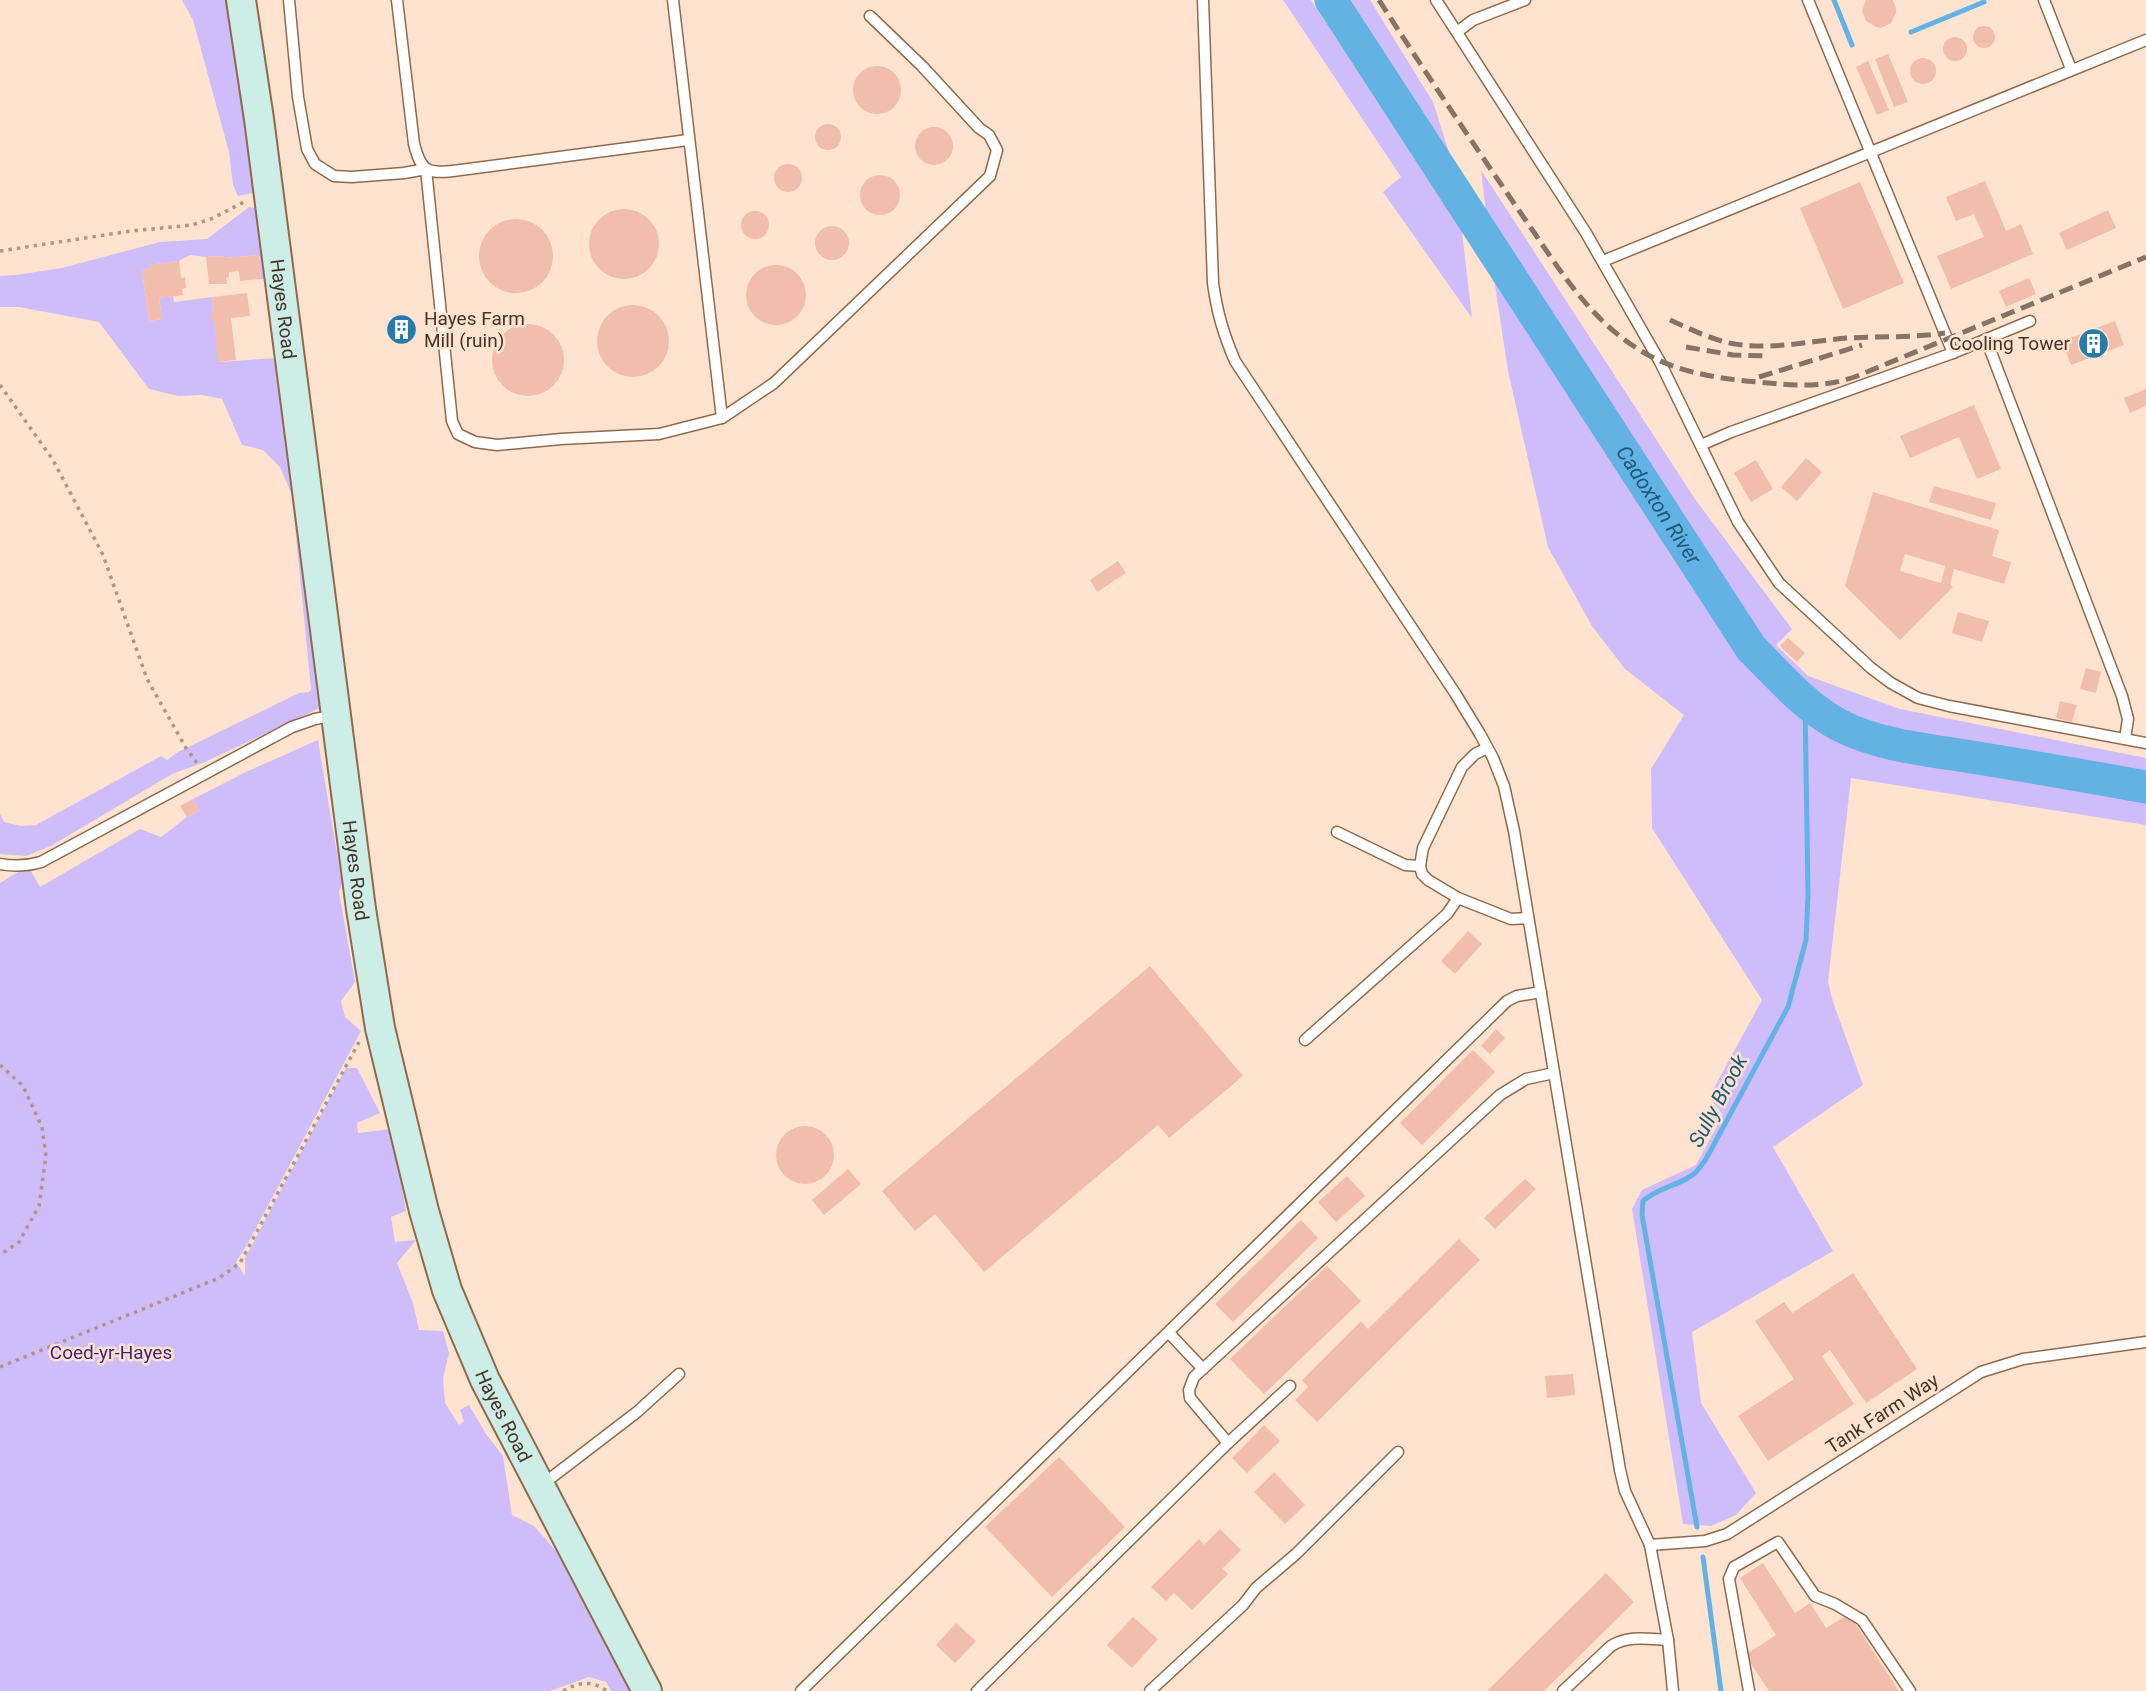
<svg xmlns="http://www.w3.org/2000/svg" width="2146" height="1691" font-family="Roboto,sans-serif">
  <rect width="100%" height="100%" fill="#fee4d0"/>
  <g fill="#cfbcfb">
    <polygon points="182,0 226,0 228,12 233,12 259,194 253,193 238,196 233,185 229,152 193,20"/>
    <polygon points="1283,0 1311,0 1462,232 1472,318 1383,192 1401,177"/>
    <polygon points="1351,0 1370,0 1433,102 1449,152"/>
    <polygon points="1481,170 1695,499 1792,629 1776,645 1808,676 1900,709 2146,758 2146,825 1851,778 1828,982 1833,1002 1863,1085 1773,1147 1833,1251 1692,1332 1701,1403 1756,1493 1736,1515 1711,1526 1683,1524 1632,1209 1642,1190 1696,1165 1723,1115 1709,1097 1762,1000 1652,828 1651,769 1684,715 1625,669 1592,626 1548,547 1508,371 1493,272"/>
    <polygon points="249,207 260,209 269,279 261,279 259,255 225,258 224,256 206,257 190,255 179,261 149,265 149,269 142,270 149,321 162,319 159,298 173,296 174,302 212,297 213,314 211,320 214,320 219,362 277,358 324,706 205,762 172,774 51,846 26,856 0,854 0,814 4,822 21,826 36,825 161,756 167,760 178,752 299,693 309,692 311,689 292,495 280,467 263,450 242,445 222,399 202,395 178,396 149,389 99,322 19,307 0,307 0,276 16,275 62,268 160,242 207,239"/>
    <polygon points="318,740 342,883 339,892 355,982 341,1001 345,1017 361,1031 248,1243 236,1262 245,1276 245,1258 346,1068 357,1068 380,1113 357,1123 358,1133 391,1129 406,1211 391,1217 395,1242 416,1240 397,1263 413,1303 419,1330 443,1331 449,1353 443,1378 445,1403 459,1425 464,1421 460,1410 469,1405 486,1434 503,1456 512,1515 534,1526 573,1570 604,1639 632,1691 611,1691 606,1682 589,1677 550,1691 0,1691 0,883 28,866 40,887 140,829 161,837 187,817 199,811 193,799 248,771"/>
  </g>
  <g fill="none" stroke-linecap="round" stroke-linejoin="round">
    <g stroke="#63b2e4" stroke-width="5">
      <polyline points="1834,0 1852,45"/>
      <polyline points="1911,32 1984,2"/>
      <path d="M1697,1527L1642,1215L1643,1201C1660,1186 1680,1186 1695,1173C1699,1169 1703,1163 1706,1159L1788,1007L1806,940L1808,895L1805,702"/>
      <polyline points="1703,1557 1721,1691"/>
    </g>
    <path stroke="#63b2e4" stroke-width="33" id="s1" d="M1331,0L1751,648C1778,675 1805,707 1839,725C1882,747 1931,750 1978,758C2034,767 2090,777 2146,787"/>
  </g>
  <g fill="#f1bdac" fill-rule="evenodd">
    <polygon points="1866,0 1893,0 1896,8 1896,13 1891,23 1881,28 1876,27 1866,21 1862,11"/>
    <circle cx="1984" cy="37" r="11"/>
    <circle cx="1955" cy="49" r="12"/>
    <polygon points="1888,54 1908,102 1894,107 1875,59"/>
    <circle cx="1923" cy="71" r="13"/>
    <polygon points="1868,61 1889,110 1877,115 1856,67"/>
    <circle cx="877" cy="90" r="24"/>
    <circle cx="828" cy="137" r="13"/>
    <circle cx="934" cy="146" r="19"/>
    <circle cx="788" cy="178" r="14"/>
    <circle cx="880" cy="195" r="20"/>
    <polygon points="1985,181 2006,231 2021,224 2033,254 1951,289 1937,256 1984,237 1974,214 1956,221 1946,197"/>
    <polygon points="1860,182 1904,283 1843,309 1800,208"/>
    <circle cx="624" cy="244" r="35"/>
    <polygon points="2108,210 2116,228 2067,250 2059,233"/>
    <circle cx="755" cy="225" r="14"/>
    <circle cx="516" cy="256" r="37"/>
    <circle cx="832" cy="243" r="17"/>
    <polygon points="259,255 261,279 240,281 239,271 229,272 229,277 226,278 227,284 209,284 206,257 225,256 225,258"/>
    <polygon points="179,261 181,278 185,277 186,288 182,289 183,295 159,298 162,319 149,321 142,270 149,269 148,265"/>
    <circle cx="776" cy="295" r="30"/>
    <polygon points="2029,278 2036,294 2006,307 1999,291"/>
    <polygon points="247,293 250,316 231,318 236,360 218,362 214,320 211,321 210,314 213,314 212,297"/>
    <circle cx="633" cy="341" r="36"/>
    <circle cx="401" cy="329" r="10"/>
    <polygon points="2115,321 2124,345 2071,365 2062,341"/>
    <circle cx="528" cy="360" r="36"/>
    <polygon points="2146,389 2146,406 2130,413 2124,398"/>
    <polygon points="1974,405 2001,469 1977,479 1959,437 1910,458 1900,436"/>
    <polygon points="1806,458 1822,472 1797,501 1781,487"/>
    <polygon points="1756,460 1773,489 1751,502 1734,473"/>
    <polygon points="1934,486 1996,503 1991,520 1929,502"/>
    <path d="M1873,492L1999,530L1992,556L2011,562L2004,584L1954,569L1950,585L1953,587L1900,640L1845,586ZM1905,554L1945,566L1941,583L1900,571Z"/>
    <polygon points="1118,561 1126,573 1097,592 1090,580"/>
    <polygon points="1958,612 1989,621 1982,642 1952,633"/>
    <polygon points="1788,638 1805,653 1797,662 1780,646"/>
    <polygon points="2086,668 2101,672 2096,693 2080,689"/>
    <polygon points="2060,701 2077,705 2072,722 2056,718"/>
    <polygon points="193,799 199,811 187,817 180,806"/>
    <polygon points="1468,931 1482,944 1455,974 1441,961"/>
    <polygon points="1150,966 1243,1076 1169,1138 1158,1125 984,1272 935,1214 915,1231 882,1191"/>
    <polygon points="1496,1029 1505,1038 1490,1054 1481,1046"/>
    <polygon points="1473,1050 1495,1072 1422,1145 1400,1123"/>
    <circle cx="805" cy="1155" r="29"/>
    <polygon points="848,1169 861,1184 824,1215 812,1200"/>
    <polygon points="1347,1176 1365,1196 1336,1222 1318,1202"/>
    <polygon points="1525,1179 1536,1189 1495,1229 1484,1218"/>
    <polygon points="1301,1220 1318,1238 1233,1322 1215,1304"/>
    <polygon points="1459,1239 1480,1260 1317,1422 1295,1400 1308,1387 1302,1380 1361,1321 1368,1329"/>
    <polygon points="1327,1266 1361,1301 1264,1394 1230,1359"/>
    <polygon points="1853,1273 1917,1369 1866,1403 1830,1350 1822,1356 1854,1404 1768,1461 1738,1416 1794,1379 1755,1321 1784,1302 1792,1313"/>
    <polygon points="1573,1374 1575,1395 1547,1398 1545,1376"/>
    <polygon points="1264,1425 1280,1441 1247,1473 1232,1458"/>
    <polygon points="1059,1457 1125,1527 1052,1597 985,1527"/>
    <polygon points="1274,1472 1305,1505 1285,1524 1254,1492"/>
    <polygon points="1220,1529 1241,1550 1222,1569 1228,1574 1192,1610 1174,1593 1166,1601 1151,1587 1199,1539 1204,1545"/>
    <polygon points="1763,1563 1795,1613 1810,1603 1826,1628 1849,1614 1899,1691 1769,1691 1745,1655 1776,1635 1740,1578"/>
    <polygon points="1606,1573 1634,1602 1544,1691 1487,1691"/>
    <polygon points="1133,1617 1158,1639 1132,1668 1107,1645"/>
    <polygon points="956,1623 976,1641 955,1663 936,1645"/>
  </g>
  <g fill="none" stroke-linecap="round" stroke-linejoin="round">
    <defs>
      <g id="lane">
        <polyline points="289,0 298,97 307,149 315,164 334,176 352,177 404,173 426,169 452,421 458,434 475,442 497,445 561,439 659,434 722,418 774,383 990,176 997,150 989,135 979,128 922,66 870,16"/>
        <path d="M397,0L414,144C421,170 426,174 453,171L688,140"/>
        <polyline points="673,0 722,418"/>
        <path d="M1203,0L1213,283C1217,312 1223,333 1235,361L1455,693L1480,734L1493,758L1504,786L1514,831L1620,1470L1625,1491L1650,1545L1668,1640L1673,1691"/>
        <polyline points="1436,0 1586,233 1660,362 1738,522 1779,583 1871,668 1891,683 1918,698 1949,706 2146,743"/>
        <polyline points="1808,0 1953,353"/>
        <polyline points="2044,0 2071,69"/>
        <polyline points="1457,32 1473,20 1525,0"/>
        <polyline points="1603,261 2146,40"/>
        <polyline points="1986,339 2122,696 2128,719 2125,739"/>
        <polyline points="1701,445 1731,432 1953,353 2030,321"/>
        <polyline points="1487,748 1475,754 1462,767 1423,848 1420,866 1422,874 1428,880 1458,898 1511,919 1528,918"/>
        <polyline points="1337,832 1405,865 1420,866"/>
        <path d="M0,864C15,867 27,866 41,862L292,727L315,719L332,716"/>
        <polyline points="1305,1040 1447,914 1458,898"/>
        <polyline points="1169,1333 1203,1369"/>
        <polyline points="1228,1443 1190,1398 1189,1390 1194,1377 1500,1095 1526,1079 1554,1073"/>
        <polyline points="543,1484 637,1412 679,1374"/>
        <polyline points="1650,1545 1705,1541 1727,1534 1981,1372 2023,1359 2146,1342"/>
        <polyline points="801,1691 1507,1001 1517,996 1541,992"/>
        <polyline points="977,1691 1228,1443 1290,1386"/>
        <polyline points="1150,1691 1243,1605 1256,1588 1296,1554 1398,1452"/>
        <path d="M1563,1691L1611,1646C1628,1635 1648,1639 1668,1640"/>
        <polyline points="1749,1691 1729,1579 1734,1567 1778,1542 1815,1596 1835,1604 1862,1620 1910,1691"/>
      </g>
      <g id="secondary">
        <path id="s2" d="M241,0L259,119L361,909L380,1028L424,1211L447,1290L485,1380L647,1691"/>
      </g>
    </defs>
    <use href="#lane" stroke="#90694b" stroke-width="13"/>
    <use href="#secondary" stroke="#90694b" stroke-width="32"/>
    <g stroke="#ae9786" stroke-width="3.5" stroke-dasharray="3.5 5" stroke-linecap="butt">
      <polyline points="0,251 131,231 192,225 211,219 246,201"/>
      <polyline points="0,385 53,460 103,555 147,679 186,748 197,763"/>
      <polyline points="0,1065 23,1086 42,1127 46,1156 39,1206 19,1242 0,1255"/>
      <polyline points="0,1367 219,1278 240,1263 359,1042"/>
      <path d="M563,1691C579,1682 592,1680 607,1691"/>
    </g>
    <use href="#lane" stroke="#fff" stroke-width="10"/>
    <use href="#secondary" stroke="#cdede7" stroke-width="28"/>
    <g stroke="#877263" stroke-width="5" stroke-dasharray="14 7" stroke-linecap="butt">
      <path d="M1379,0C1425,72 1472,142 1520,212C1553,259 1583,312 1632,345C1669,371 1713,378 1757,382C1792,385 1823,389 1857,376L2146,257"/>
      <path d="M1670,320C1688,328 1706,337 1725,342C1766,352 1807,341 1848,338C1881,336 1912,338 1945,333"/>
      <polyline points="1686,347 1733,355 1767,356"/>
      <polyline points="1759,377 1862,345"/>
    </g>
  </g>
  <defs>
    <symbol id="building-disc" viewBox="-11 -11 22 22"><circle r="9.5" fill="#267bab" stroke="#fee4d0"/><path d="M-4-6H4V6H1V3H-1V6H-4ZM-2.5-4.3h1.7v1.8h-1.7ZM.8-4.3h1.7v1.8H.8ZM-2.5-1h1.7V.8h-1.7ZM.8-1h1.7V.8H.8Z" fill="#fff"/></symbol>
  </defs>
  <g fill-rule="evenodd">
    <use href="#building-disc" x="384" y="312" width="35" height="35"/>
    <use href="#building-disc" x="2076" y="326" width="35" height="35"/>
  </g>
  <g text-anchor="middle" stroke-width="5" stroke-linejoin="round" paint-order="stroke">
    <g font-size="19" fill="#443326" stroke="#fee4d0">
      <text dy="7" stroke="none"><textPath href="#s2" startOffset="312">Hayes Road</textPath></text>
      <text dy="7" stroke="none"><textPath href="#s2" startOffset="878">Hayes Road</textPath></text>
      <text transform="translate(1882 1413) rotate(-33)" y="7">Tank Farm Way</text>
      <text dy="7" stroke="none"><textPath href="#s2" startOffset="1446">Hayes Road</textPath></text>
    </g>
    <g font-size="19" fill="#443326" stroke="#fee4d0" text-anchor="start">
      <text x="424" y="325">Hayes Farm<tspan x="424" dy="22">Mill (ruin)</tspan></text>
      <text x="2070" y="350" text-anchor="end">Cooling Tower</text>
    </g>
    <g font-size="19" fill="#472378" stroke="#fee4d0">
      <text x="111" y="1359">Coed-yr-Hayes</text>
    </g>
    <g font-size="21" font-style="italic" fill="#1e597b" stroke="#fee4d0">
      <text dy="7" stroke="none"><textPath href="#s1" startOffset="602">Cadoxton River</textPath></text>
      <text transform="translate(1718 1101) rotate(-62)" y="7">Sully Brook</text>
    </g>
  </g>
</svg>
